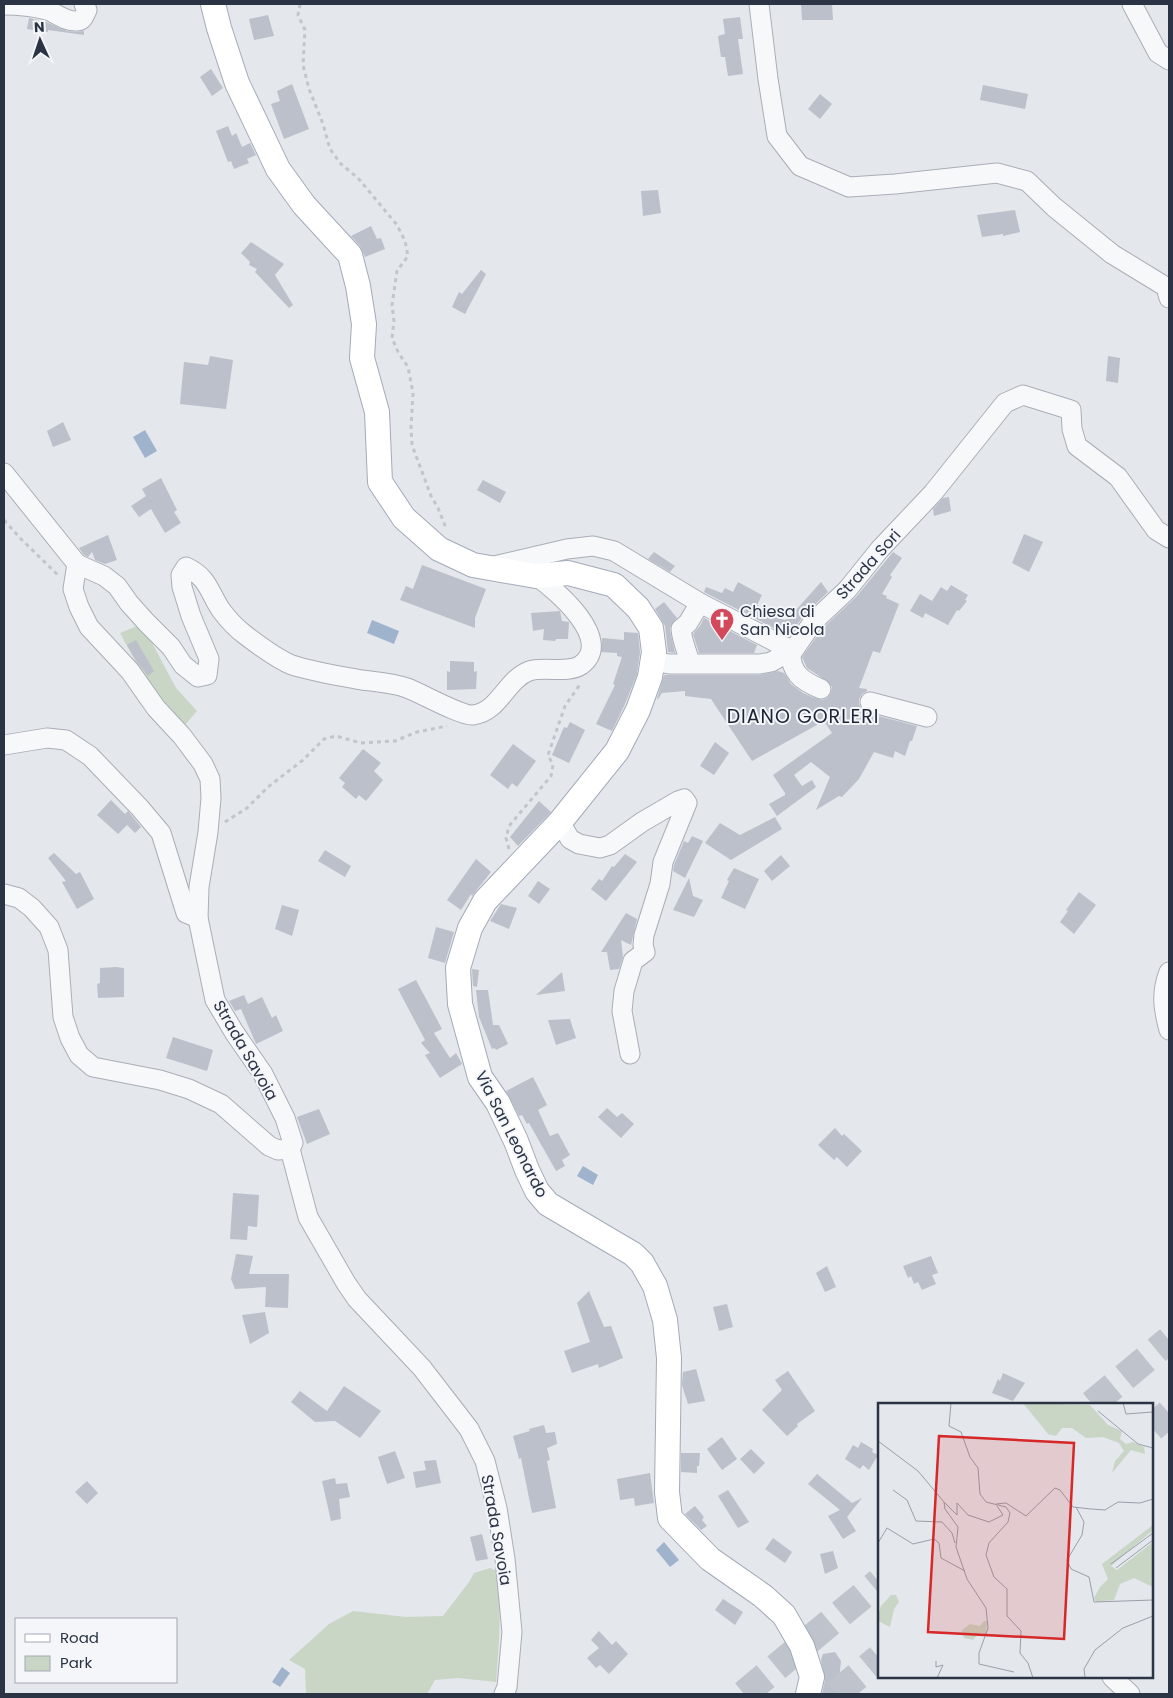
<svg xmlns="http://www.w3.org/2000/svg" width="1173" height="1698" font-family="Poppins,sans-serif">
  <rect width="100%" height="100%" fill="#e4e7ec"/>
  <g fill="#c9d6c5">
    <polygon points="142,624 176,688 197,711 185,725 156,699 120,633"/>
    <path d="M490,1568L497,1571C502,1608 499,1645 496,1682L458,1678L435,1680L427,1694H306L305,1669L289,1660L329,1624L353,1611L406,1617L443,1616L469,1582L474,1573Z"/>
  </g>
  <g fill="#9fb4cc">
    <polygon points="145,430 157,451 145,458 133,437"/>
    <polygon points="372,620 399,631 394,644 367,633"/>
    <polygon points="583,1166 598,1175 593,1185 577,1176"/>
    <polygon points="664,1542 679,1560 670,1567 656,1550"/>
    <polygon points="282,1667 290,1673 280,1687 272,1682"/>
  </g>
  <g fill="#bbc0ca">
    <polygon points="801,4 832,4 833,20 802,20"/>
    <polygon points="268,15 274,36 254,40 249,19"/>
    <polygon points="740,17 743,39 738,39 743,74 728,76 725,57 721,57 718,36 725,34 723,19"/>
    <polygon points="29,18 44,21 67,31 77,32 84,31 84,35 48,30 48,32 27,29"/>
    <polygon points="211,69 223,88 212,96 200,77"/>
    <polygon points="292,84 309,129 284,139 271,104 280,101 277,91"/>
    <polygon points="983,85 1028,94 1025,109 980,100"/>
    <polygon points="820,94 832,104 820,119 808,109"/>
    <polygon points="228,126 232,136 236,133 242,147 250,143 256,155 247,159 249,163 234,169 231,161 228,162 216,131"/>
    <polygon points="658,190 661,213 643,216 641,191"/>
    <polygon points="1015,210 1020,232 1003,236 1003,234 982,237 977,215"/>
    <polygon points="371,226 377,239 381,238 385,249 365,257 360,246 351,236"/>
    <polygon points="251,242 284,264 275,275 293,305 289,308 255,272 257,269 249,265 250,262 241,253"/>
    <polygon points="481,270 486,274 465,314 452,307 459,292 462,294"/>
    <polygon points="210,356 233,360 226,409 180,404 184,362 208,365"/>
    <polygon points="1108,356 1120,358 1118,383 1106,381"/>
    <polygon points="63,422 71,440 53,447 47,431"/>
    <polygon points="161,478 177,510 174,512 181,523 165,533 151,509 139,517 131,506 146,496 142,489"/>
    <polygon points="483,480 506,492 500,503 477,490"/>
    <polygon points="949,497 951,511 934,516 933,509 943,498"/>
    <polygon points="1024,534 1043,542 1029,572 1012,563"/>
    <polygon points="108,535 117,560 105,564 95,560 92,552 88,557 84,555 79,548"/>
    <polygon points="654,552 675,566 670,572 648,559"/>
    <polygon points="893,552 902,558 890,575 892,577 882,594 887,596 886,598 899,604 880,653 873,651 859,688 867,689 867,691 862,694 859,699 859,704 862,710 867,713 917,726 912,741 910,741 905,756 895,751 893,758 874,752 859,779 842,797 839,796 816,810 830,777 811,762 794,775 802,786 812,780 816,787 777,816 769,804 785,795 785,793 773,775 832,733 824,721 752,761 711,699 685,696 685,691 662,693 658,699 657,699 664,675 760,675 778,671 784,673 791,684 803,693 817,699 823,700 827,698 831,693 832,687 830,683 807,668 802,657 822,629 856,597"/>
    <polygon points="422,565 486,589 475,618 475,628 400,600 406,586 413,589"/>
    <polygon points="738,582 762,595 757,605 784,620 788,619 821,582 828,592 805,614 789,636 704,592 706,587 722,593 725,588 733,592"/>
    <polygon points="951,585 968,595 965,600 967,601 959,611 957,610 948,625 925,613 923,618 910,611 920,594 932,601 941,587 947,591"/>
    <polygon points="664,602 677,618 671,625 670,630 675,653 668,652 665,626 655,609"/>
    <polygon points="560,611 562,621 569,622 568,639 556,639 555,641 543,640 544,629 533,631 531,613"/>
    <polygon points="704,618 757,645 754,653 699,653 693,634 700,626"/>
    <polygon points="624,632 638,633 640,652 637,674 625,704 612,731 596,724 615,685 613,684 622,657 617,656 617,653 601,652 602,638 624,640"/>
    <polygon points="136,640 154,671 148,676 135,659 127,645"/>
    <polygon points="450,661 474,662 474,672 477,671 476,689 447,690 447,671 450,672"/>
    <polygon points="570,722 585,730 569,763 552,755 564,727 567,728"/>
    <polygon points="715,742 729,753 714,775 700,766"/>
    <polygon points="513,744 536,761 517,787 512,783 508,789 490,775"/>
    <polygon points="363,749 381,763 374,771 383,780 366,801 359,795 356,799 342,787 345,783 339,778"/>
    <polygon points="111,800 125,814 128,811 141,827 135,833 127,825 118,834 97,815"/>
    <polygon points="539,801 551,812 518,846 510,837"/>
    <polygon points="775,817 782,829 731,860 705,843 720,823 740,835"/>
    <polygon points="692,836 703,841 685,878 673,871 674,865 684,841 688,843"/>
    <polygon points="325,850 351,866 345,877 318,861"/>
    <polygon points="54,853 76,874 80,872 94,899 77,909 62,882 66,881 48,858"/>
    <polygon points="625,854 637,862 606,901 591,889 599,879 602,881 612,866 614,867"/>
    <polygon points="781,855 790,866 772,881 764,871"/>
    <polygon points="476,859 491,872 472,896 471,894 461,910 447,900"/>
    <polygon points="734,868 759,879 745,909 721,898 729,881 727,880"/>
    <polygon points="689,878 693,896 703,900 694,917 673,910"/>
    <polygon points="538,881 550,889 539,904 528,896"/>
    <polygon points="1079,892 1096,905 1074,934 1060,922 1068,911 1066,910"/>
    <polygon points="501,904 517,908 509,929 490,921"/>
    <polygon points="282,905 299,910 292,936 275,929"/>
    <polygon points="626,913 637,919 632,941 631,945 621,940 623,957 619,969 610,970 607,952 601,952"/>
    <polygon points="436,927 454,932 445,963 428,958"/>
    <polygon points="116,967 124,968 124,997 98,998 97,984 100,983 100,968"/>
    <polygon points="472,969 479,970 477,987 473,986"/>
    <polygon points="562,972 565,991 536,995"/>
    <polygon points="416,980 442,1029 434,1033 450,1058 456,1053 462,1064 440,1078 425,1055 430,1053 421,1043 425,1040 398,989"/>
    <polygon points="476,990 488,990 493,1025 499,1025 508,1044 496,1050 495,1048 492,1049 479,1017"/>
    <polygon points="244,995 248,1004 262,997 272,1018 276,1015 283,1031 256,1044 241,1009 235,1011 229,1001"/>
    <polygon points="570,1019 576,1038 556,1045 548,1020"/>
    <polygon points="173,1037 213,1050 207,1071 166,1058"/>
    <polygon points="533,1077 547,1105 538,1110 550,1136 558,1133 570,1155 562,1160 565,1166 556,1171 529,1123 527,1124 522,1115 519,1116 506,1091"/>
    <polygon points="607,1108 617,1117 622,1113 634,1124 621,1138 598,1117"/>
    <polygon points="319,1109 330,1134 307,1144 297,1117"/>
    <polygon points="835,1128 842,1136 844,1134 862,1151 847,1167 837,1157 834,1160 818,1145"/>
    <polygon points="233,1193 259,1195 257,1227 248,1226 247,1240 230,1239"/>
    <polygon points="236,1254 253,1256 249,1274 289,1274 288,1308 265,1307 266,1287 235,1289 231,1279"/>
    <polygon points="931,1256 938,1273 932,1275 936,1284 922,1290 918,1282 914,1284 911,1276 908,1278 903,1266"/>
    <polygon points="827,1266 836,1287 825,1292 816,1273"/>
    <polygon points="589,1291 604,1327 611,1326 623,1358 599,1368 598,1364 572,1373 564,1351 590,1342 577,1303"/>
    <polygon points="727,1304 733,1327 719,1331 713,1307"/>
    <polygon points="265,1312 269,1333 250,1344 242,1315"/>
    <polygon points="696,1369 705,1401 688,1404 682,1385 683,1372"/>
    <polygon points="788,1371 815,1411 797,1424 798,1426 787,1436 762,1410 782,1390 775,1380"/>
    <polygon points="1003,1373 1025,1383 1013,1401 992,1393 998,1379 1000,1381"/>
    <polygon points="344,1386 381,1411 360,1438 335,1421 315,1422 291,1402 300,1391 327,1411"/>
    <polygon points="544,1425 546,1433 555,1432 557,1444 547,1448 550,1460 547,1461 556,1508 532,1513 521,1458 519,1459 513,1436 530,1431 529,1429"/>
    <polygon points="722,1437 737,1459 722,1470 707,1449"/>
    <polygon points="861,1442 873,1449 872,1452 878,1455 869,1470 863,1465 860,1469 845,1459 853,1445 858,1448"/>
    <polygon points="751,1449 765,1463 754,1474 740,1459"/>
    <polygon points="395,1451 405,1478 387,1484 378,1457"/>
    <polygon points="681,1453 700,1453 699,1466 697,1466 697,1473 681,1472"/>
    <polygon points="436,1460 441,1483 416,1488 413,1472 426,1470 424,1461"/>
    <polygon points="650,1473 654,1503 635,1506 634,1498 620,1500 617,1479"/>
    <polygon points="817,1474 852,1503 862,1498 847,1517 856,1531 843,1539 828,1516 840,1510 808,1484"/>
    <polygon points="335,1478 336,1484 347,1483 350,1497 339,1499 341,1519 331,1521 322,1481"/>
    <polygon points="87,1481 98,1493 87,1504 75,1492"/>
    <polygon points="728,1490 749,1522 738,1528 718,1496"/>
    <polygon points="695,1506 704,1517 702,1520 707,1526 701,1530 685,1514"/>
    <polygon points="482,1534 488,1559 476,1561 470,1537"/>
    <polygon points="773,1538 792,1552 785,1563 765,1549"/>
    <polygon points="833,1551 838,1568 825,1574 820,1554"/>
    <polygon points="723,1599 743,1612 735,1625 715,1610"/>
    <polygon points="599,1631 612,1645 616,1641 628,1654 609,1674 600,1665 596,1668 587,1658 599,1648 591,1640"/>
    <polygon points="835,1652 841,1661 839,1680 837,1680 835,1694 822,1694 825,1680 821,1660 823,1654"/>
  </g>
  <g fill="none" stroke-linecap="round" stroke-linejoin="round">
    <g stroke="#bfc3cb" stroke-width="28" stroke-dasharray="28 14" stroke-linecap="butt">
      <polyline points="1092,1404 1169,1340"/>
      <polyline points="1152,1428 1169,1413"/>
      <polyline points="744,1694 879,1582"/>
      <polyline points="836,1694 879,1658"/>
    </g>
    <defs>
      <g id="minor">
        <polyline points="759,4 768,79 777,136 800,166 849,187 895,184 997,173 1027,181 1054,207 1112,254 1166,287 1169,298"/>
        <polyline points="1132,4 1158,53 1169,60"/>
        <path d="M4,5C19,5 32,6 47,10C56,13 66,22 77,21C83,21 84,16 87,10L84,4"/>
        <polyline points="4,473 77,564 73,589 79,607 89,627 130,671 156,708 182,736 203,764 210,779 211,798 208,832 199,887 198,918 215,1000 234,1032 263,1074 285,1118 293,1143 290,1149 308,1217 346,1283 357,1299 422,1368 469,1429 485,1461 497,1508 505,1559 512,1632 507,1687 504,1694"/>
        <path d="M77,564L104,576L117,586L129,603L146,622L171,647L183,665L198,677L207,675L209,659L191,616L182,587L181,575L186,567C208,577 209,592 221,610C227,618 236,628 244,634C257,644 277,659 292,665C314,672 339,676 362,680C377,682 393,683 407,688C421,693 461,716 473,715C499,712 506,680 529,671C544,666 568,674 581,665C615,640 556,590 536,576"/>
        <polyline points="494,566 567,549 593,546 614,551 700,603 793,651 813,622 847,590 880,549 933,493 1005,403 1023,395 1071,410 1072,429 1077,446 1118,477 1156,530 1169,538"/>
        <path d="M791,651C790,673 802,681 821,689"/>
        <polyline points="654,652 658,662 669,664 760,664 771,662 791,651"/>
        <path d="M690,663C687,651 682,641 681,629L688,623L700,603"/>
        <polyline points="870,702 927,717"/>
        <polyline points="4,745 47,738 66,740 90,756 140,808 161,833 186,913 198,918"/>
        <polyline points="560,822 570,839 579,844 600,848 610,845 642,822 678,801 684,799 687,803 663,862 660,884 644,935 643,945 645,952 633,961 624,991 622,1011 630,1054"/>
        <polyline points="4,894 19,898 32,908 49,927 58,950 63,1017 70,1038 79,1055 93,1067 160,1080 189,1089 221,1104 269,1146 278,1150 290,1149"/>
        <path d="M1169,972C1161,993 1163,1008 1169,1030"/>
        <polyline points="1112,1677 1130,1694"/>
      </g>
      <polyline id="major" points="213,4 219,28 237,83 278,169 304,205 350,255 358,286 364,324 362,358 377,412 380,482 404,518 439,549 473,565 536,576 568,573 614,585 638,608 651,628 654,652 650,677 638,710 617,751 560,822 485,901 470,928 458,968 460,1004 480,1077 498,1103 516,1141 527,1170 537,1191 548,1204 633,1254 642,1263 655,1286 665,1320 669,1358 667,1492 670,1518 710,1559 763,1596 784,1615 802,1646 812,1677 808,1694"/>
    </defs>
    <use href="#minor" stroke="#a9aeb7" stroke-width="21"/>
    <use href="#major" stroke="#a3abb8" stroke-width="26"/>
    <g stroke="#c2c5cb" stroke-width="3" stroke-dasharray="4 4" stroke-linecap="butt">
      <polyline points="300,4 298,15 305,30 303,65 309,89 323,124 330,149 341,164 358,178 397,225 405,241 408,256 397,271 396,278 392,305 394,321 392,338 398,352 408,367 413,393 411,428 412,445 431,496 438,508 446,528"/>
      <polyline points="4,520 21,539 60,577"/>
      <polyline points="225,822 247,808 268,787 303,760 324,739 336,736 361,743 395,741 417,732 447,726"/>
      <polyline points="509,849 506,838 509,826 551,776 553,765 548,755 565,706 581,683"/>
    </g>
    <use href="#minor" stroke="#f7f8fa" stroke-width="19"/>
    <use href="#major" stroke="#fff" stroke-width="24"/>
  </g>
  <defs>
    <symbol id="church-pin" viewBox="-11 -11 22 30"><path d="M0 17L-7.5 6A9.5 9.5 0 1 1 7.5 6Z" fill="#d1495b" stroke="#f4f6f9"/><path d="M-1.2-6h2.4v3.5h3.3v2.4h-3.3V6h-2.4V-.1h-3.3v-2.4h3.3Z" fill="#fff"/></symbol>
  </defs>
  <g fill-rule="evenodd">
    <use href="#church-pin" x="708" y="606" width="28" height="38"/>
  </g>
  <g text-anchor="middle" stroke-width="4" stroke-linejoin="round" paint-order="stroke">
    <g font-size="16" fill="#2b3445" stroke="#f4f6f9">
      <text transform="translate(868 564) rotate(-48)" y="6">Strada Sori</text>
      <text transform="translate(246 1050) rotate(60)" y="6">Strada Savoia</text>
      <text transform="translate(512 1134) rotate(63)" y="6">Via San Leonardo</text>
      <text transform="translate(497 1530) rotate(80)" y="6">Strada Savoia</text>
    </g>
    <g font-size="16" fill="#2b3445" stroke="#f4f6f9" text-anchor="start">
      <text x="740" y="617">Chiesa di<tspan x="740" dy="18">San Nicola</tspan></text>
    </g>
    <g font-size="19" letter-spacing="1" fill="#1d2536" stroke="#f4f6f9">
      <text x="803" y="723">DIANO GORLERI</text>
    </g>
  </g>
  <g transform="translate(878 1403)">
    <rect width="275" height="275" fill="#e4e7ec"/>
    <path d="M145,0L212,2L230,22L244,28L242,36L248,41L255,39L266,44L267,51L253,47L234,70L237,58L246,48L241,40L225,34L208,35L194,25H184L178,33L170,31ZM275,122V127L233,163L239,167L275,139V184L256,175L242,181L236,197L218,199L216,195L222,184L230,176L224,161ZM13,192H18L21,199L16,206L12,224L0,218V212L3,203ZM106,218H109L108,231L101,230L95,237L86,235L84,227L92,221L102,223Z" fill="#c9d6c5"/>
    <path fill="none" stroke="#9a9fa9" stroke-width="1" d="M73,0L71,23L83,29L92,54L100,65L102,91L108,99L128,104L132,110L130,119L111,140L108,152L116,174L129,186V213L143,228L142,250L150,260L155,275M245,0L248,11L275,9M220,8L260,41L275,45M0,38L40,68L66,99L67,106L80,124L78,144L89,176L108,205L110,225L101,250V261L136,269M15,87L29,97L38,118L64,119L74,130L77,140M66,99L79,112V100L90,112L111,119L125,112L119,103M118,101L128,100L148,113L177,85L182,87L195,104L213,106L227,107L240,99L262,100L275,96M198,104L206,119L204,132L189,157L193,166L211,174L216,199L275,197M0,140L9,125L35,141L56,136L61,140L63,155L87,168M233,161L275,130M238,165L275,137M58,258V264L65,262L59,275M207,274L206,266L217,247L245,225L275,213"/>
    <path fill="#d62828" fill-opacity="0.15" stroke="#d62828" stroke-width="2.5" d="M61,33L196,40L186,236L50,229Z"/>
    <rect width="275" height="275" fill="none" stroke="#2b3445" stroke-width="2.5"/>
  </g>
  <rect width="1173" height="1698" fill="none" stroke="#2b3445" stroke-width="10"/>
  <rect x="15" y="1618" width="162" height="65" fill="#f4f6f9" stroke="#a4a8b1"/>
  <rect x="25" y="1634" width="25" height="8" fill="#ffffff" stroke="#a4a8b1"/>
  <text x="60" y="1643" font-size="15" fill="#2b3445">Road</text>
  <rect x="25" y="1656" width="25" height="15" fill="#c9d6c5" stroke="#a4a8b1"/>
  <text x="60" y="1668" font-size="15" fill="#2b3445">Park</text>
  <g transform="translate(40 40) rotate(357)" stroke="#f4f6f9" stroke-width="4" paint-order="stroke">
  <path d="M0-4L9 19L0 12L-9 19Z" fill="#2b3445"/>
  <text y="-8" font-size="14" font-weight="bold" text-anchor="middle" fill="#2b3445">N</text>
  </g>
</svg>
